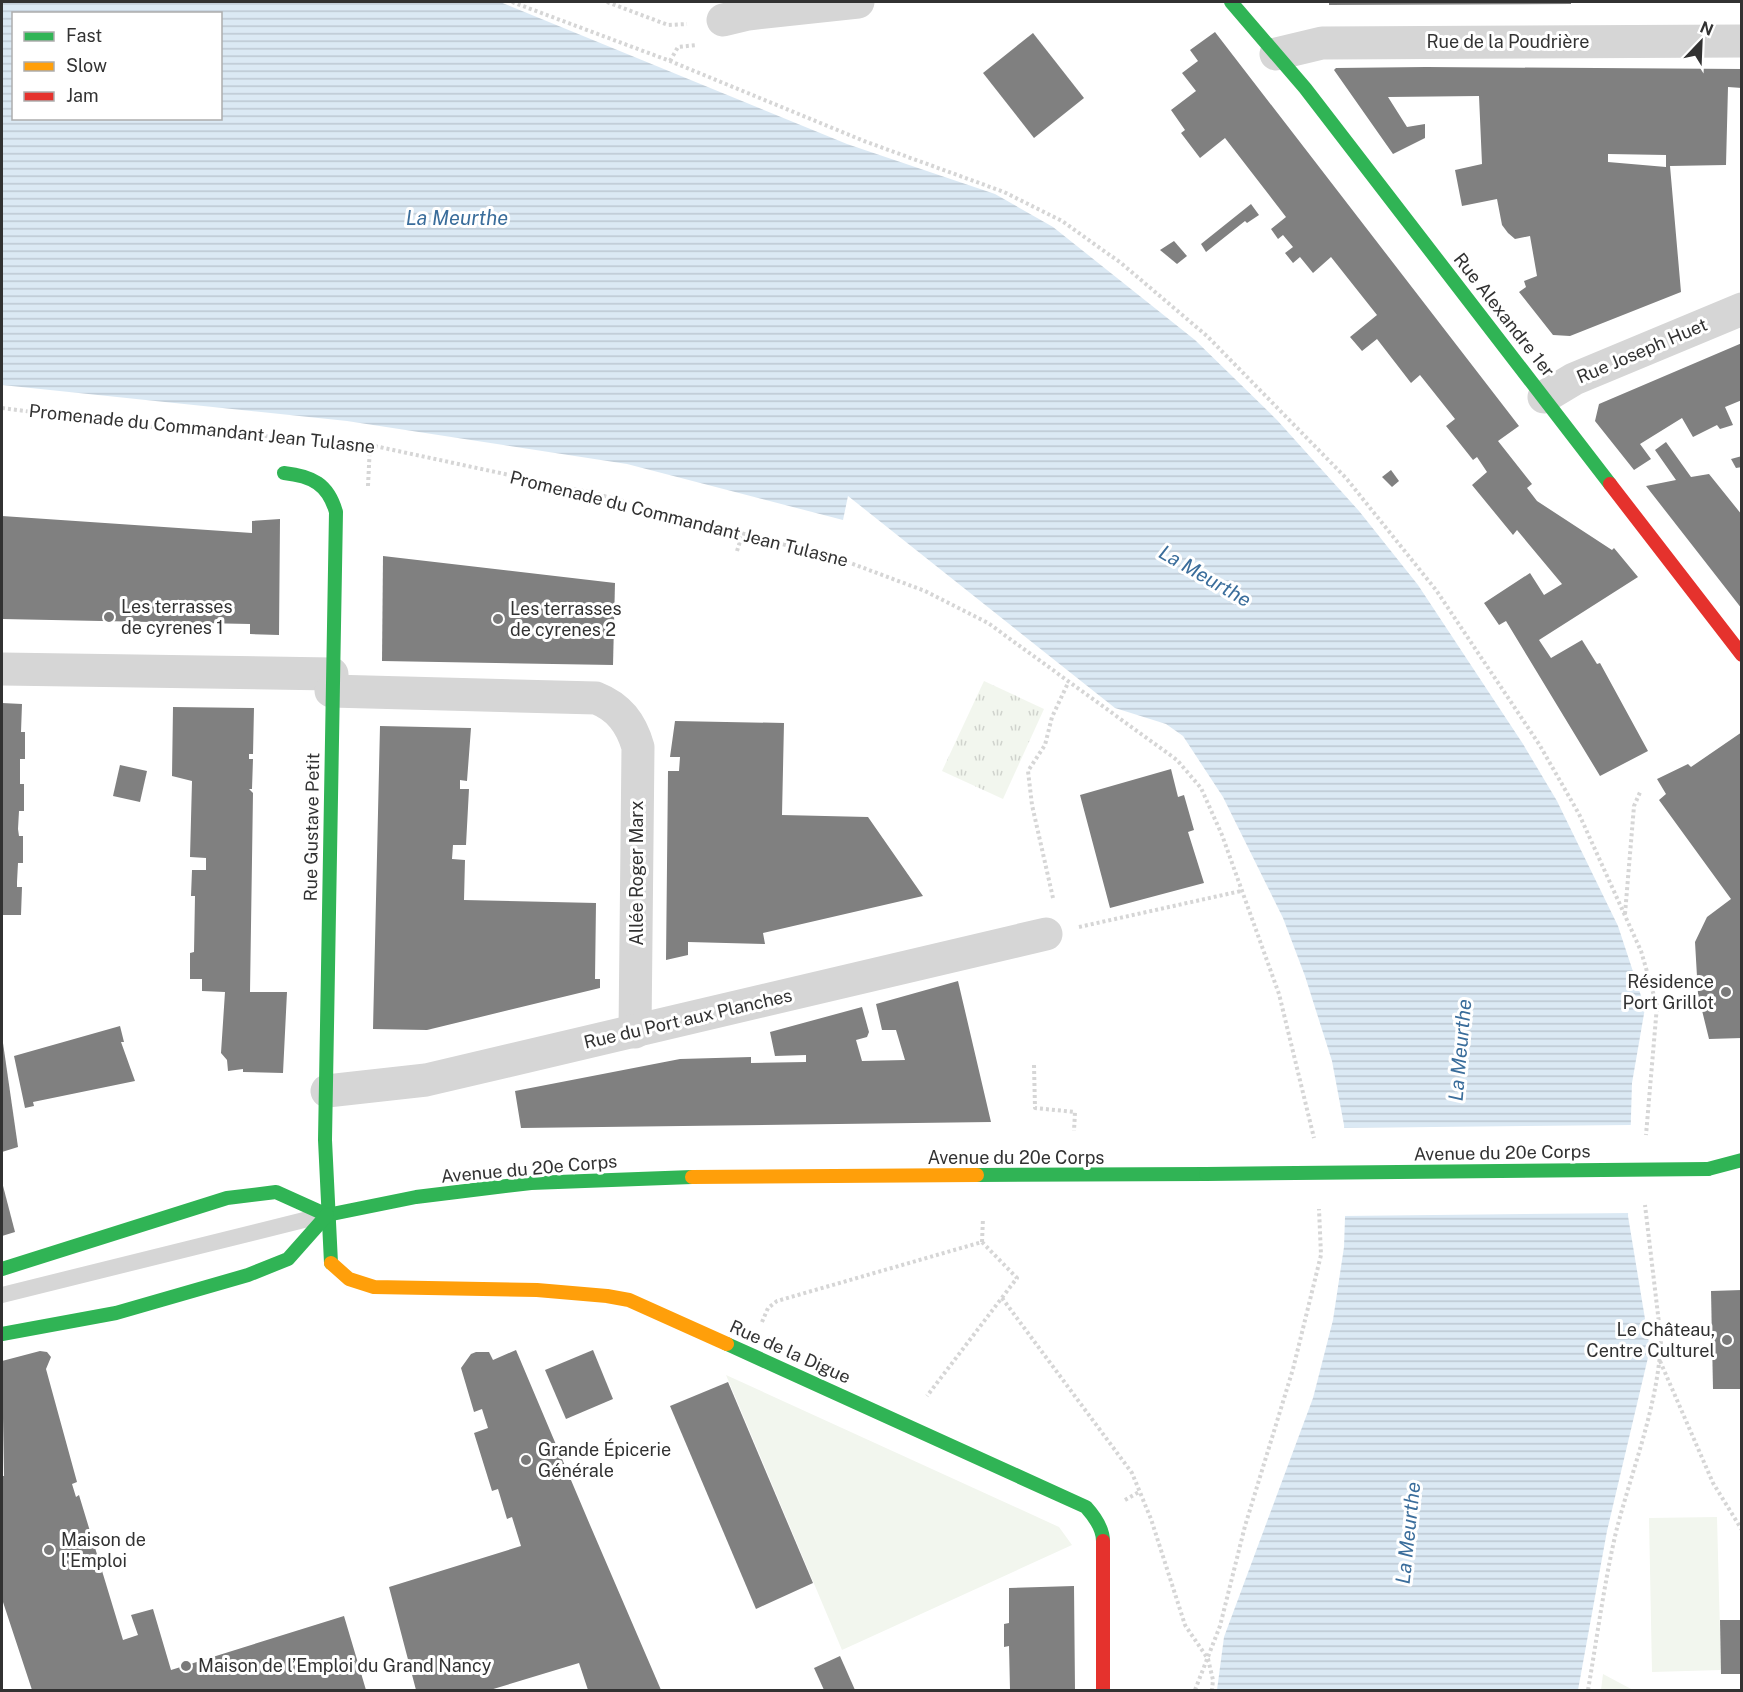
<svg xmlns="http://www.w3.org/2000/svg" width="1743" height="1692" font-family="'Public Sans',sans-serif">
  <defs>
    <pattern id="park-tufts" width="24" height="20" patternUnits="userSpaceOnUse" patternTransform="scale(1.5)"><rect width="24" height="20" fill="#f2f6ee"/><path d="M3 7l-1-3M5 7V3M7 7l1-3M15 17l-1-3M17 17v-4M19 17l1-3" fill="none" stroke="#d0d3cd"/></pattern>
    <pattern id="water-rules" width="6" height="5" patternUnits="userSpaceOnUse" patternTransform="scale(1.5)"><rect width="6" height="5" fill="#dbe9f4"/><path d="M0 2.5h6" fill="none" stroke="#bcc8d2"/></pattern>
  </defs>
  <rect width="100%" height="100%" fill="#fff"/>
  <g fill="#f2f6ee">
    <polygon points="726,1375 1059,1527 1072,1545 842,1650"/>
    <polygon points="1717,1517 1721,1670 1652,1672 1649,1518"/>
    <polygon points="1603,1674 1633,1690 1601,1690"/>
  </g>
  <polygon fill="url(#park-tufts)" points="984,681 1044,709 1003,799 942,771"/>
  <path fill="url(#water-rules)" fill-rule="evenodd" d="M2,2H500L847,144L995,194L1053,227L1195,340L1277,420L1359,511L1418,585L1523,744L1557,801L1618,926L1645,1008L1632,1083L1628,1216L1650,1349L1607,1531L1578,1690H1217L1224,1637L1313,1398L1333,1320L1344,1247L1346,1188L1344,1125L1332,1061L1305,976L1283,918L1223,797L1183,736L1166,724L1115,708L848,496L843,520L627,464L347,421L2,385ZM14,14H220V118H14Z"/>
  <polygon fill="#fff" points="1632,1125 1631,1213 1342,1216 1341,1128"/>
  <g fill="#808080" fill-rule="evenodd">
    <polygon points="1329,2 1571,2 1571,4 1329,5"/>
    <polygon points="1215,32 1519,426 1498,441 1532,484 1527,488 1537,501 1612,550 1614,548 1638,577 1539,640 1551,658 1582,640 1597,664 1600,663 1648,751 1600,776 1506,621 1499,625 1484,603 1530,573 1544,595 1562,584 1517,530 1513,535 1472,485 1487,472 1477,457 1473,460 1446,426 1455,419 1420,375 1411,383 1377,339 1362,351 1350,337 1377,315 1331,257 1313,273 1300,257 1293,263 1285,253 1293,247 1283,235 1278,239 1271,229 1286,217 1225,138 1200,158 1181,133 1185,130 1171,110 1196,91 1182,73 1198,61 1190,50"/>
    <polygon points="1033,33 1084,98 1034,138 983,73"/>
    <path d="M1426,67L1742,69V88L1728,87L1726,165L1670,166L1681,292L1570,336L1553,335L1519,292L1526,287L1524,281L1537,276L1530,236L1515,239L1508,233L1502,225L1497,199L1462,206L1455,170L1482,164L1479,96L1388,97L1407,127L1425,124V138L1393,154L1334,70L1336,68ZM1608,154L1666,155V167L1608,162Z"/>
    <polygon points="1251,204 1259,215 1247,223 1245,221 1206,252 1201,244"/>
    <polygon points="1174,241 1187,256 1177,264 1160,250"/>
    <polygon points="1742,343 1742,400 1725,407 1733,425 1720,429 1717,425 1693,437 1682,418 1640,444 1651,459 1634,470 1595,421 1599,404"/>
    <polygon points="1666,442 1691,477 1709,474 1742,515 1742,609 1646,486 1676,480 1655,450"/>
    <polygon points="1742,456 1742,467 1736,468 1731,459"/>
    <polygon points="1391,470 1399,481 1392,487 1382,477"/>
    <polygon points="2,516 252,533 252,521 280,519 279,635 250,634 250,624 2,619"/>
    <polygon points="383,556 615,583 613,665 382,661"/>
    <polygon points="2,703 22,704 21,732 25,732 25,759 20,759 20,784 24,784 24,811 19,811 18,829 19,836 23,836 23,863 18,863 17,882 17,887 22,887 21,915 2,915"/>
    <polygon points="173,707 254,708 253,754 249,754 249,759 253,759 252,789 249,789 253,793 250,992 287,992 283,1073 243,1072 243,1069 228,1071 227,1060 221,1053 225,992 202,991 202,979 190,979 190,953 194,952 195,896 191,896 192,870 206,870 206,858 190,857 192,781 172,776"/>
    <polygon points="675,721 784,723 782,815 868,817 923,896 763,933 765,944 688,942 688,955 666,960 668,771 679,771 680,757 670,757"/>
    <polygon points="380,726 471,728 467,781 460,780 460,789 469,789 466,845 453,845 452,859 465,860 464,900 596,903 595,979 600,979 600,988 427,1030 373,1029"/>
    <polygon points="1742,732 1742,1038 1709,1039 1698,994 1695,942 1707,917 1731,899 1659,800 1666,794 1657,779 1688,764 1691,767"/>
    <polygon points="120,765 147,771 140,802 113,796"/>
    <polygon points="1171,769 1178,797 1184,795 1194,830 1188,832 1204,883 1110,908 1080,795"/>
    <polygon points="958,981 991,1122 521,1128 515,1091 680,1059 751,1057 751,1063 806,1062 806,1055 775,1056 770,1032 862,1007 869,1032 867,1037 856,1040 862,1061 905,1060 896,1030 882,1030 876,1004"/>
    <polygon points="120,1026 124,1042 121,1042 135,1081 33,1102 34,1106 25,1108 14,1056"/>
    <polygon points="3,1043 18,1147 2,1152 2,1044"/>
    <polygon points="2,1182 15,1232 2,1236"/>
    <polygon points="1742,1290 1742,1389 1713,1389 1711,1291"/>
    <polygon points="516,1350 590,1525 661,1690 588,1690 579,1663 490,1690 416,1690 389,1587 521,1546 512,1517 507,1519 498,1489 492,1491 474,1433 488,1428 482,1409 474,1412 461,1368 471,1354 476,1352 489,1352 493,1360"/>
    <polygon points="593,1350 613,1399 566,1419 545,1370"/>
    <polygon points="40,1351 47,1352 51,1357 46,1369 77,1482 72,1484 76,1497 79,1495 123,1640 138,1635 131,1615 153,1609 171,1670 344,1616 366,1690 32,1690 2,1599 2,1476 4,1476 2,1361"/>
    <polygon points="728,1382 813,1583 756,1609 670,1406"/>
    <polygon points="1074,1586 1075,1690 1010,1690 1009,1646 1004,1647 1004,1624 1009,1623 1009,1588"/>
    <polygon points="1720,1620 1742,1620 1742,1674 1721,1674"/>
    <polygon points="840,1656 855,1690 824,1690 814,1668"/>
  </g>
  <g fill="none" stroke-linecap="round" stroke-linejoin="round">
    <g stroke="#d6d6d6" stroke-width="4" stroke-dasharray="3 3" stroke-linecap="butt">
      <polyline points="512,2 670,61 864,141 1004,192 1062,221 1121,263 1207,336 1346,478 1436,590 1539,744 1579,814 1641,951 1657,1006 1646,1135"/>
      <polyline points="607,2 668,25 687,24"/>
      <polyline points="670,61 678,47 697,45"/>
      <polyline points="2,408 131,425 275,437"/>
      <polyline points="321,441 370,445 593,493 845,561 925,591 988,623 1177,760 1201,788 1222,835 1279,994 1314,1138"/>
      <polyline points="368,486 370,445"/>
      <polyline points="737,551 743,532"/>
      <polyline points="1053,898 1032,805 1028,771 1045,745 1052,717 1068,683"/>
      <polyline points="1625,914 1634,806 1641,790"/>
      <polyline points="1079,927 1241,891"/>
      <polyline points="1034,1065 1035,1108 1075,1112 1074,1131"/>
      <polyline points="982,1242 983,1218"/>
      <polyline points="1002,1298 1132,1473 1151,1519 1185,1625 1208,1659 1213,1680 1212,1690"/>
      <polyline points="762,1322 768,1308 777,1301 982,1242 1017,1278 927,1396"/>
      <polyline points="1660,1361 1713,1483 1742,1530"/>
      <polyline points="1125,1500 1139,1492"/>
      <polyline points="1195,1690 1220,1626 1245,1526 1293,1369 1321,1255 1319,1209"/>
      <path d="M1588,1690C1597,1638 1604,1584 1616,1532C1632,1469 1658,1406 1661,1340L1645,1205"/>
    </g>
    <polyline stroke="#d6d6d6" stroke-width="16" points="2,1295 320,1216"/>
    <g stroke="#d6d6d6" stroke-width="33">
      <polyline points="723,20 748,14 858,2"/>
      <polyline points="1276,54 1322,43 1742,41"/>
      <polyline points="1544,397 1574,379 1742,309"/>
      <polyline points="2,669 332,674"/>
      <path d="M331,691L596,698C619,707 631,723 638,747L635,1032"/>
      <polyline points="327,1091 426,1080 1046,934"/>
    </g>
    <g stroke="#30b455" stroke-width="14">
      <polyline points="1231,2 1305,88 1610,484"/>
      <path d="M284,473C312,476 328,484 336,512L325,1140L331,1263"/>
      <polyline points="1708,1169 1742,1160"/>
      <polyline points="977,1175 1206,1174"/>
      <polyline points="2,1269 227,1198 276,1192 327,1215 416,1197 531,1183 692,1177"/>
      <polyline points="2,1334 116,1313 248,1275 288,1259 327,1215"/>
      <path d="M727,1344L1086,1507C1095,1517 1103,1528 1103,1541"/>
    </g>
    <g stroke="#ff9f0a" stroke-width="14">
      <polyline points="692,1177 977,1175"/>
      <polyline points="331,1263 349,1279 374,1287 537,1290 607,1296 629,1300 727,1344"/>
    </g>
    <g stroke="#e5322d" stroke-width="14">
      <polyline points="1610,484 1742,655"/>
      <polyline points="1103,1541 1103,1690"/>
    </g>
    <polyline stroke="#30b455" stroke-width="14" points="1206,1174 1708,1169"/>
  </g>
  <g fill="#7a7a7a" stroke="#fff" stroke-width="2">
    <circle cx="109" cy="617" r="6"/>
    <circle cx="498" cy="619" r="6"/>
    <circle cx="1726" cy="992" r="6"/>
    <circle cx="1727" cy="1340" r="6"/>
    <circle cx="526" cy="1460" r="6"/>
    <circle cx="49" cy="1550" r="6"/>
    <circle cx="186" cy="1666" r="6"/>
  </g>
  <g text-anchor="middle" stroke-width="6" stroke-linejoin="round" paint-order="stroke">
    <g font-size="18" fill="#323232" stroke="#fff">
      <text x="1508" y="48">Rue de la Poudrière</text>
      <text transform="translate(1504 315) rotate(52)" y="6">Rue Alexandre 1er</text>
      <text transform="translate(1642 351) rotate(-23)" y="6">Rue Joseph Huet</text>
      <text transform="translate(202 429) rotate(6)" y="6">Promenade du Commandant Jean Tulasne</text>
      <text transform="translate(679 519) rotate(14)" y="6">Promenade du Commandant Jean Tulasne</text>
      <text transform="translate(312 827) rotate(-89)" y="6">Rue Gustave Petit</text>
      <text transform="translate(637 873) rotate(-90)" y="6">Allée Roger Marx</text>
      <text transform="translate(688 1019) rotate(-13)" y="6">Rue du Port aux Planches</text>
      <text transform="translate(1502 1153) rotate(-1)" y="6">Avenue du 20e Corps</text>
      <text x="1016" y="1164">Avenue du 20e Corps</text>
      <text transform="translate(529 1169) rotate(-5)" y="6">Avenue du 20e Corps</text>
      <text transform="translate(790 1352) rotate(24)" y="6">Rue de la Digue</text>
    </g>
    <g font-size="18" fill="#323232" stroke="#fff" text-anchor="start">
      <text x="121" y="613">Les terrasses<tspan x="121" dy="21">de cyrenes 1</tspan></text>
      <text x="510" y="615">Les terrasses<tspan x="510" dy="21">de cyrenes 2</tspan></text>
      <text x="1714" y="988" text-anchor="end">Résidence<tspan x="1714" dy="21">Port Grillot</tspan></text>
      <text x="1715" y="1336" text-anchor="end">Le Château,<tspan x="1715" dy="21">Centre Culturel</tspan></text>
      <text x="538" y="1456">Grande Épicerie<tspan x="538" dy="21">Générale</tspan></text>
      <text x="61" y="1546">Maison de<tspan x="61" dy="21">l'Emploi</tspan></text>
      <text x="198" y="1672">Maison de l’Emploi du Grand Nancy</text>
    </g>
    <g font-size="20" font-style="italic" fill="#3a6d9b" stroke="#fff">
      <text x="457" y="225">La Meurthe</text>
      <text transform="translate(1205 576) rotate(30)" y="7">La Meurthe</text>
      <text transform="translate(1460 1050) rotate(-85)" y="7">La Meurthe</text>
      <text transform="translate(1408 1533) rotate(-84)" y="7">La Meurthe</text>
    </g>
  </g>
  <rect width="1743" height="1692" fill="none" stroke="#323232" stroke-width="6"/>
  <rect x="12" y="12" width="210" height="108" fill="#ffffff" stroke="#adadad" stroke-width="1.5"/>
  <rect x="24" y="32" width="30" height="9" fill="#30b455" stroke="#adadad" stroke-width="1.5"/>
  <text x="66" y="42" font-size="18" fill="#323232">Fast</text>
  <rect x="24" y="62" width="30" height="9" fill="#ff9f0a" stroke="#adadad" stroke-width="1.5"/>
  <text x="66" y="72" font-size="18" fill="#323232">Slow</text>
  <rect x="24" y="92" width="30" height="9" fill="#e5322d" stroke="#adadad" stroke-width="1.5"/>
  <text x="66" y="102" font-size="18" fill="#323232">Jam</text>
  <g transform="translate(1701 42) rotate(23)" stroke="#ffffff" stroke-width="4.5" paint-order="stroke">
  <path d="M0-4.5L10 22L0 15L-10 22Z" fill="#323232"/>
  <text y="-9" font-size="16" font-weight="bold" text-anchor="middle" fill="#323232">N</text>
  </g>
</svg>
